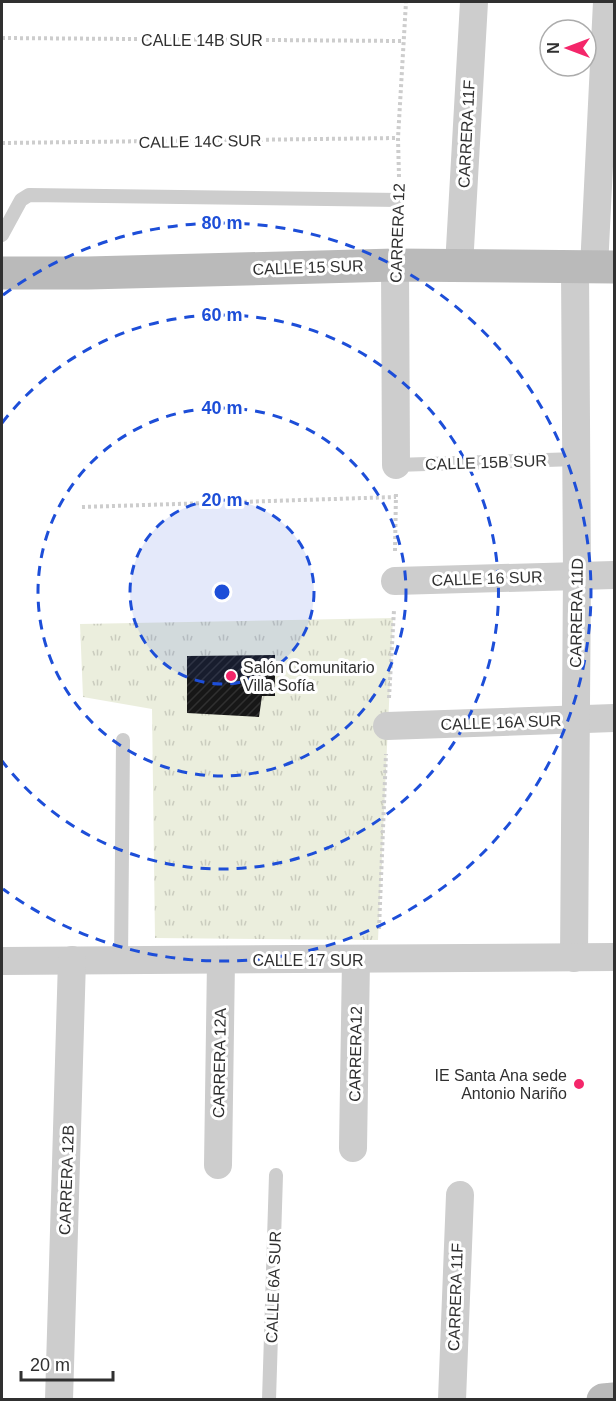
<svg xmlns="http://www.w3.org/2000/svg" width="616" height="1401" font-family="Arial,sans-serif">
  <defs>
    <pattern id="park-tufts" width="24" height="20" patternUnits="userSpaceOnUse" patternTransform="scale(1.5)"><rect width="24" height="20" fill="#ebeedd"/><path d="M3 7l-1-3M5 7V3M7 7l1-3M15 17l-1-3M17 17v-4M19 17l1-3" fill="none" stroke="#caccbe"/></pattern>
    <pattern id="building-hatch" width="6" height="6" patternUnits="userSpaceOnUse" patternTransform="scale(1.5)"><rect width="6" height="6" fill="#171717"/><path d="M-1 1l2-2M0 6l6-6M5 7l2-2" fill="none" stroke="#303030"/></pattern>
  </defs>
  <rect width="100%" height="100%" fill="#fff"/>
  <polygon fill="url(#park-tufts)" points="393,618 378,940 155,938 152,709 83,697 80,624"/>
  <polygon fill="url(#building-hatch)" points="275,655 275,696 262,696 259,717 187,713 187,656"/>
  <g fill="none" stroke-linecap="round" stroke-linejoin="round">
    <g stroke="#cdcdcd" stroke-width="4" stroke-dasharray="3 3" stroke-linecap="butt">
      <polyline points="2,38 402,41"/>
      <polyline points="2,143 398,138"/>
      <polyline points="399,177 398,138 406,2"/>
      <polyline points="82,507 396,497"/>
      <polyline points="395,551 396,493"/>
      <polyline points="389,698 394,610"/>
      <polyline points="379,929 386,754"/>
    </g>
    <g stroke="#cdcdcd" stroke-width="14">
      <polyline points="2,235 21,200 29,195 399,200"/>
      <polyline points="396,465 576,459"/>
      <polyline points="121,961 123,740"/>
      <polyline points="269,1400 276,1175"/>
    </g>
    <g stroke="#cdcdcd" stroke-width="28">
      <polyline points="395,265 396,465"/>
      <polyline points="459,266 474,2"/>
      <polyline points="594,268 607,2"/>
      <polyline points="395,581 614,575"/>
      <polyline points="387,726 614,718"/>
      <polyline points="574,958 577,575 575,269"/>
      <polyline points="2,961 614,957"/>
      <polyline points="353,1148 356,960"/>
      <polyline points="218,1165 221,961"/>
      <polyline points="59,1400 72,960"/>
      <polyline points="452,1400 460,1195"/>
    </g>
    <g stroke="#bababa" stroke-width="33">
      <polyline points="2,273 88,273 395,265 614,267"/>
      <polyline points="603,1400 614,1399"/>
    </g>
  </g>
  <circle cx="222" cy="592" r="92" fill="#1d4ed8" fill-opacity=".12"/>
  <g fill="none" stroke="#1d4ed8" stroke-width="3" stroke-dasharray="10 8">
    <circle cx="222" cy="592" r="92"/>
    <circle cx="222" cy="592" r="184"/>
    <path d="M2 423A277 277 0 1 1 2 761"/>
    <path d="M3 295A369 369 0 1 1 3 889"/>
  </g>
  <g fill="#f4266a" stroke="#fff" stroke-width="2">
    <circle cx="231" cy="676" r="6"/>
    <circle cx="579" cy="1084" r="6"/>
  </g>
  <g text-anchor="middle" stroke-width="6" stroke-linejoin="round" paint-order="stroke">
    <g font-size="16" fill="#303030" stroke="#fff">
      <text x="202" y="46">CALLE 14B SUR</text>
      <text transform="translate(466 134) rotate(-87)" y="6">CARRERA 11F</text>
      <text transform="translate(200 141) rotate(-1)" y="6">CALLE 14C SUR</text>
      <text transform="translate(397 233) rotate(-88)" y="6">CARRERA 12</text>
      <text transform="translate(308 267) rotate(-2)" y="6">CALLE 15 SUR</text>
      <text transform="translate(486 462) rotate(-2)" y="6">CALLE 15B SUR</text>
      <text transform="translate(487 578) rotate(-2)" y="6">CALLE 16 SUR</text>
      <text transform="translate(576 613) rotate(-89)" y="6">CARRERA 11D</text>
      <text transform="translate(501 722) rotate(-2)" y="6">CALLE 16A SUR</text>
      <text x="308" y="966">CALLE 17 SUR</text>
      <text transform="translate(355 1054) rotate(-89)" y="6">CARRERA12</text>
      <text transform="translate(219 1063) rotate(-89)" y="6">CARRERA 12A</text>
      <text transform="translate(66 1180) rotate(-88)" y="6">CARRERA 12B</text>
      <text transform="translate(273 1287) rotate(-88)" y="6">CALLE 6A SUR</text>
      <text transform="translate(455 1297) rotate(-88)" y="6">CARRERA 11F</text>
    </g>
    <g font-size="16" fill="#303030" stroke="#fff" text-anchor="start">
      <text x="243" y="673">Salón Comunitario<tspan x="243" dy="18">Villa Sofía</tspan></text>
      <text x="567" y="1081" text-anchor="end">IE Santa Ana sede<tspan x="567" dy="18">Antonio Nariño</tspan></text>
    </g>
  </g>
  <circle cx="222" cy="592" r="9" fill="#1d4ed8" stroke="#fff" stroke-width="3"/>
  <g font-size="18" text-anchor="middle" font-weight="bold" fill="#1d4ed8" stroke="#fff" stroke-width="6" stroke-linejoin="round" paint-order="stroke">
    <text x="222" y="229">80 m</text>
    <text x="222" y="321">60 m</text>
    <text x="222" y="414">40 m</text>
    <text x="222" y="506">20 m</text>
  </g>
  <rect width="616" height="1401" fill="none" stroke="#303030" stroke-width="6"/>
  <g transform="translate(568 48) rotate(270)"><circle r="28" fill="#ffffff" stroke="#acacac" stroke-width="1.5"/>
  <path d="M0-4.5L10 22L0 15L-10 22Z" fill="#f4266a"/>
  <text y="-9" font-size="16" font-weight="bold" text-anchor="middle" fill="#303030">N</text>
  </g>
  <path d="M21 1371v9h92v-9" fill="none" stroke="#303030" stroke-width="3"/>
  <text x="30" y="1371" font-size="18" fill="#303030" stroke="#ffffff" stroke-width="4.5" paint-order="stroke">20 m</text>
</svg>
